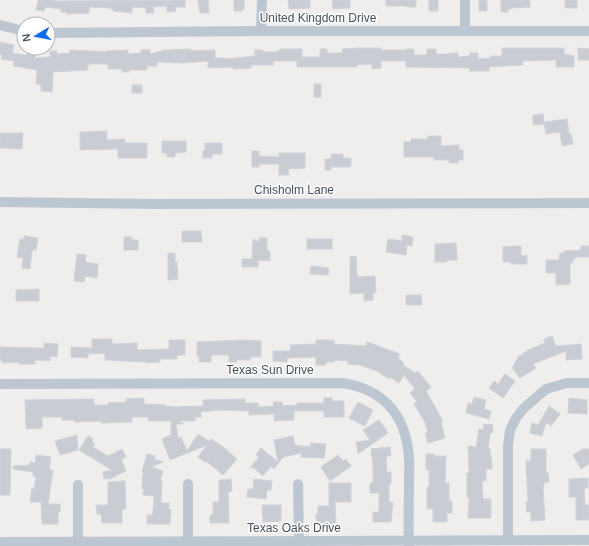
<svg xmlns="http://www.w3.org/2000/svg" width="589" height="546" font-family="Arial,sans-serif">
  <rect width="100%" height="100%" fill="#f0eded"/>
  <g fill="#c9ccd2" stroke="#d0d3d9">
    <polygon points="38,0 56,0 56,1 185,0 185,7 175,7 176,11 167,12 167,6 153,7 154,13 146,13 146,8 132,7 132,13 113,11 113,9 111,9 111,8 89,7 89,13 67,14 67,12 61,12 61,9 46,7 44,11 36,10"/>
    <polygon points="198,0 208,0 209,13 200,13"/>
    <polygon points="234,0 244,0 244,9 242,9 242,11 234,11"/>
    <polygon points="288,0 310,0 310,8 289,9"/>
    <polygon points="332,0 350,0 350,8 333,9"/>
    <polygon points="386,0 416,0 416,7 407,7 407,6 386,6"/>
    <rect x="429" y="0" width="9" height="11"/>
    <rect x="479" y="0" width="8" height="11"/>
    <polygon points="501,0 530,0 530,7 511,8 511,9 508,9 508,12 501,12"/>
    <rect x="565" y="0" width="12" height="8"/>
    <polygon points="0,42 14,45 12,53 25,55 27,55 29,49 37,50 35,58 50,57 50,51 57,51 57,54 70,53 70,50 107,52 107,51 128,50 128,54 141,53 141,50 150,50 150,54 165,50 191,49 191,51 215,50 215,58 226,58 226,59 255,56 255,50 263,50 263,52 277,52 277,51 280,51 280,49 302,49 302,57 320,57 320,49 327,49 327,53 343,53 342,49 359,48 381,48 381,50 406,50 406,49 414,49 414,55 427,55 427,49 436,49 436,54 450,54 450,53 458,53 458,57 470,56 470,53 478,53 478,59 491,58 491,56 502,56 502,48 564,48 564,54 574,56 574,67 556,67 556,60 522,61 523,65 489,67 489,71 469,71 470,68 406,67 406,61 381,61 381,68 372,69 372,64 357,65 357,67 297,67 297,61 273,61 273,65 251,65 251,68 233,69 233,67 208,68 208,61 182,63 157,62 157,66 147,66 147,70 129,70 129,72 122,72 122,69 108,69 108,65 105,64 88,64 88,70 53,72 52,92 41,91 41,85 36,84 37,70 14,66 14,61 1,59 2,55 0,54"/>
    <polygon points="578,48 589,49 589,60 578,60"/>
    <rect x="314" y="84" width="7" height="13"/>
    <rect x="132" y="85" width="10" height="8"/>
    <polygon points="543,114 544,124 533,125 533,115"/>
    <polygon points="567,119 569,134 571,134 573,144 562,146 560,132 546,134 544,122"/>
    <polygon points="107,131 107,140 125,139 125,143 147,143 147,158 118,158 118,149 80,150 80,132"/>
    <polygon points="0,133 23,133 22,149 0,148"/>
    <polygon points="428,136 441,136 441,146 459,145 459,150 463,150 463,160 458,160 458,163 449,163 449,160 434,160 434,157 404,157 404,142 411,142 411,139 428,139"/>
    <polygon points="162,141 186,141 186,152 175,153 175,157 167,157 167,153 162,153"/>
    <polygon points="205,143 222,143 222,154 212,154 212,158 203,158 203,150 205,151"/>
    <polygon points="252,151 259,151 259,156 279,157 279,153 305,153 305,168 288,169 289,175 279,175 279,164 259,164 259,167 252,167"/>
    <polygon points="331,154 343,154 343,158 351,158 351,167 331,167 331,170 325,170 325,159 332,159"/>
    <polygon points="182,231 201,231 202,242 182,242"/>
    <polygon points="402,235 413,237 412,246 407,245 406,255 386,252 388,239 402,241"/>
    <polygon points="24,236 38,238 36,250 32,250 30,269 22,268 23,258 17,257 20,239 24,240"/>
    <polygon points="124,237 132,237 132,240 138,240 138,250 124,250"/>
    <polygon points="259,238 267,238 267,250 270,251 270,261 258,260 258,267 242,267 242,259 252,259 253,239 259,242"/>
    <rect x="307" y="239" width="25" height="10"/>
    <polygon points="456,243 457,260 447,260 447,262 435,262 435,244"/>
    <polygon points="515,246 521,246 521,256 527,255 527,264 511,264 511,262 503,262 503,247"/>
    <polygon points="581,246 589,246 589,257 575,257 575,259 573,259 573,263 570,263 570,284 556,285 556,273 546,273 546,260 559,260 560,253 564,253 564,251 581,250"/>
    <polygon points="168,253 175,253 175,262 177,262 178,279 168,280"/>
    <polygon points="77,254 86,255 85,262 98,264 97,278 85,276 84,282 74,281"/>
    <polygon points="356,256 357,277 375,276 376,292 373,293 373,300 364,301 364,293 350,294 350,257"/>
    <polygon points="312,266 329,268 328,275 310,274 311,267"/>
    <polygon points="39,289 39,301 16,301 16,290"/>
    <polygon points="406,295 421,295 422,305 406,305"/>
    <polygon points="552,336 556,346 581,344 582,359 566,360 566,351 533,364 536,368 520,378 512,367 515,365 514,364 516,362 515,361 518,359 517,358 528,350 545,343 544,339"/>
    <polygon points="92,339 112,339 112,344 137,343 137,350 169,349 169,340 185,340 185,355 177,355 177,359 160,359 160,362 146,363 146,362 105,360 105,353 88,354 88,358 71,357 71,347 92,348"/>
    <polygon points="242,340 261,341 261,357 250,357 250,360 237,360 237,362 229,362 229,355 212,355 211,356 211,362 199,362 199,356 197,356 197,342"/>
    <polygon points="316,340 334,340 334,344 366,346 367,342 400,354 398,358 404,363 403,365 415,373 418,371 431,387 426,391 443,421 441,422 445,438 428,443 425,433 428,433 425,422 414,404 417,402 410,393 415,389 404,375 399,383 390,377 389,379 377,371 360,365 348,364 348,361 334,360 334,362 326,362 326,365 316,365 316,357 287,358 287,362 273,361 273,351 291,351 290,345 316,344"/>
    <polygon points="44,343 58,344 57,357 50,356 50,361 35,360 35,364 19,364 19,362 2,363 2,360 0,360 0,347 44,348"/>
    <polygon points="505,374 515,381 503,398 489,388 494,381 498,384"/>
    <polygon points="474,397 486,400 484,409 491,411 489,419 466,413 468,403 472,404"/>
    <polygon points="144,398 144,404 165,405 165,406 175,407 203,406 203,400 245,399 245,403 258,403 258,407 274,406 273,402 282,402 282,406 297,405 297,403 324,403 324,398 332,398 332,401 344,401 344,417 324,417 324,411 294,411 294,420 274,421 274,414 249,415 249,411 218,410 201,412 201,417 195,417 195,421 179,421 184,424 176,424 178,438 181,437 187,451 198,434 209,441 211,439 222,446 237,459 223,475 206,461 205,462 198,457 207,445 170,460 162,439 171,435 171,421 148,421 148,417 132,417 132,422 101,423 101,421 75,422 75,420 62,420 62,417 42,417 42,428 26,429 25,400 94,399 94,405 108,405 108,403 126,402 126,399"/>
    <polygon points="569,398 587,400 587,414 568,413"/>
    <polygon points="358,402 373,410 365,426 349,418"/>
    <polygon points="549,406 560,414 551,426 546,422 542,436 530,433 532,423 538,425"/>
    <polygon points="379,420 388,433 358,454 356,442 370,440 363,430"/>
    <polygon points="484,424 493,425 492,433 490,433 488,448 490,448 490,454 491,454 492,469 486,469 486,481 482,481 483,499 491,499 491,518 468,518 469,497 467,497 467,473 469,473 468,446 476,447 479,429 483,430"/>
    <polygon points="77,435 78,450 60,455 55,441"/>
    <polygon points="88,436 93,439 92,442 95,444 93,447 108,456 122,449 126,457 121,459 126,471 108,480 108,478 104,479 103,472 112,470 79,450"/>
    <polygon points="293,436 295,445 310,447 311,443 326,444 324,458 301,457 301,453 283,457 274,469 271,466 263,476 255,469 255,468 250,468 259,457 256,455 261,448 278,462 274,440"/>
    <polygon points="390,447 391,456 386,456 387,472 391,472 391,484 389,484 389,503 393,502 391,522 373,522 373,512 379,512 379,493 370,493 370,483 373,483 373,465 371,449"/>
    <polygon points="0,449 11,449 10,495 0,495"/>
    <polygon points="531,449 546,449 546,473 548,473 549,482 544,482 544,487 543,487 545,520 531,521 531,512 527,512 526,502 528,502 526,461 531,461"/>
    <polygon points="583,449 589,449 589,464 581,469 573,455"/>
    <polygon points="147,454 155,456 154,459 163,462 151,467 163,471 160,481 162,481 161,503 169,503 169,509 171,510 170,524 147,524 147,515 152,515 153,511 154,496 143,495 144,489 142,489 143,472 142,471"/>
    <polygon points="426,454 434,454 434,456 446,456 445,483 449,483 449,501 452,501 452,513 447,513 447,522 433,522 433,509 427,509 427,487 429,487 429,470 426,470"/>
    <polygon points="36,455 51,457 49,470 53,470 48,504 60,504 60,512 58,513 58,524 42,524 41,502 30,502 32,488 34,489 36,477 33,476 33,472 13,469 13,466 30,465 30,462 35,463"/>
    <polygon points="338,455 343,461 346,459 351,466 330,481 321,467"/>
    <polygon points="588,478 588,488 584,488 585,505 589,505 589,520 576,520 576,497 569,497 569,479"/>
    <polygon points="231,479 232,491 228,492 229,523 210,523 210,515 213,515 213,502 219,502 219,480"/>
    <polygon points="254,479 272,481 271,490 267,490 266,499 247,497 248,489 253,489"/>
    <polygon points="125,481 126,509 122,509 122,523 102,523 101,514 97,514 96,505 108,505 108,482"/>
    <polygon points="329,483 351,483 351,502 335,502 336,525 316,525 316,514 318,514 318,506 329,506"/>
    <polygon points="262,505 281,505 281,521 263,522"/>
  </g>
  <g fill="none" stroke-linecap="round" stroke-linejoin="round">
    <g stroke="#bcc7d1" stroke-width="10">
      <polyline points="0,25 24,31"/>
      <polyline points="261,31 262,0"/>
      <polyline points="465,31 465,0"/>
      <polyline points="48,33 261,31 589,31"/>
      <polyline points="0,202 158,204 589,203"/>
      <path d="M0,384L343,383C380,389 403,411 408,449C410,459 409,471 409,482C409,503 408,525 409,546"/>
      <polyline points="298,484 299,542"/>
      <polyline points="78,485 78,542"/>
      <polyline points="508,540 508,446 510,430 516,418 524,408 546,389 567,383 589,383"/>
      <polyline points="0,542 589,540"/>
      <polyline points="188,542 188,484"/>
    </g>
  </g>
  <g text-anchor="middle" stroke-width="3" stroke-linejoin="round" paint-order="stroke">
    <g font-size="12" fill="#44505c" stroke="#fff">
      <text x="318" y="22">United Kingdom Drive</text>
      <text x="294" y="194">Chisholm Lane</text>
      <text x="270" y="374">Texas Sun Drive</text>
      <text x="294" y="532">Texas Oaks Drive</text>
    </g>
  </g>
  <g transform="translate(36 36) rotate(260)"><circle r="19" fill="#ffffff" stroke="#b4b9be"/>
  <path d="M0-3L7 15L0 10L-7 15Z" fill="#096bee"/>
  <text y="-6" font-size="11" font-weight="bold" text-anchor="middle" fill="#44505c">N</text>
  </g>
</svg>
